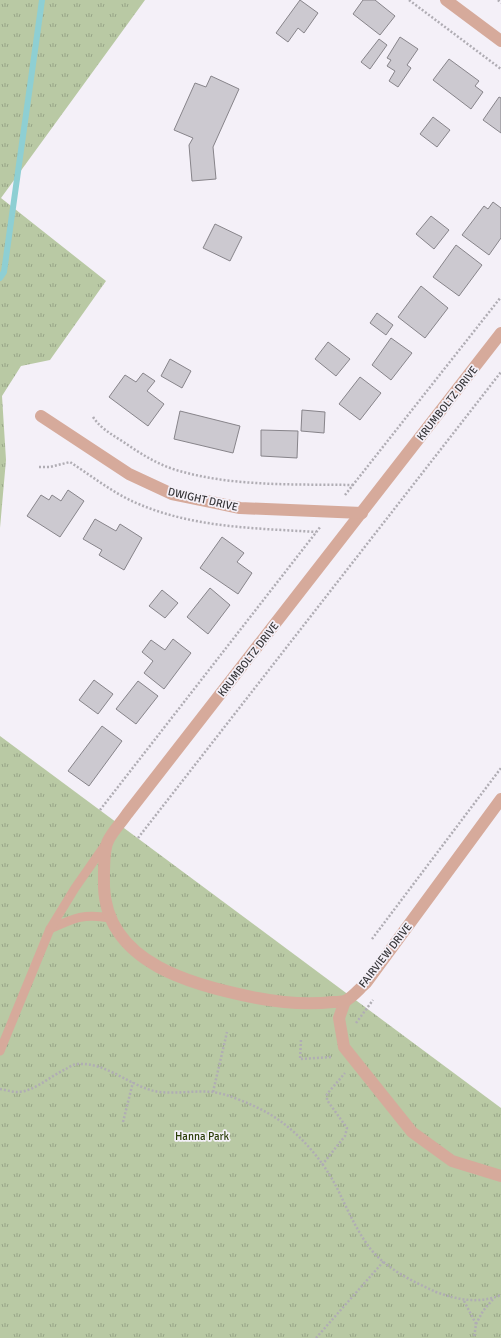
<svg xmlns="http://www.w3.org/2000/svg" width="501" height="1338" font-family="Signika,sans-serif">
  <defs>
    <pattern id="park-tufts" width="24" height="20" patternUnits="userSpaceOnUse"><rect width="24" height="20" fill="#b9c9a4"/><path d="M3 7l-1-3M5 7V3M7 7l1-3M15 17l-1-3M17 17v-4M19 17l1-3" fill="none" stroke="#97a487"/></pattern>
  </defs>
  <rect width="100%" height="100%" fill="#f4f0f8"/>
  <g fill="url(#park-tufts)">
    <polygon points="0,0 145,0 1,198 106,281 50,360 21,366 2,396 6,460 0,528"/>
    <polygon points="0,736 501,1108 501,1338 0,1338"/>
  </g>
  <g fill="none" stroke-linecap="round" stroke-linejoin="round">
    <polyline stroke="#8ecfd3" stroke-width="6" points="0,278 4,272 42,0"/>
  </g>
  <g fill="#ccc9d0" stroke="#87848a">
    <polygon points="300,0 318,13 304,33 298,28 288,42 276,33"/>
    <polygon points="363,0 375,0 395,16 380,35 353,14"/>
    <polygon points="400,37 418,49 407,65 411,68 398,87 389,81 395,71 387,66 391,60 387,58"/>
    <polygon points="379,39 387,45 370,69 361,62"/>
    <polygon points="449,59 479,81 475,86 483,92 471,109 433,80"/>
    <polygon points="211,76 239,89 213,147 216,179 192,181 189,145 193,138 174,130 195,83 206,87"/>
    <polygon points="499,97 501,98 501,133 483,120"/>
    <polygon points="433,117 450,130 437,147 420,134"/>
    <polygon points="493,202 501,208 501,238 489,255 462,235 484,206 488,209"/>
    <polygon points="431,216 449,230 434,249 416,234"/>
    <polygon points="215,224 242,237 230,261 203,248"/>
    <polygon points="456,245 482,265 459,296 433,277"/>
    <polygon points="421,286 448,308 425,338 398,317"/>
    <polygon points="377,313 393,325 386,335 370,323"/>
    <polygon points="391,338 412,353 391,380 372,365"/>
    <polygon points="328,342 350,359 336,376 315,359"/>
    <polygon points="170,359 191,371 182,388 161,376"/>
    <polygon points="143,373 155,381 147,391 164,404 148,426 109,397 125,375 136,382"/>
    <polygon points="360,377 381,393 360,420 339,404"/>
    <polygon points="302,410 325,412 324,433 301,431"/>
    <polygon points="180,411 240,426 233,453 174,439"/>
    <polygon points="261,430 298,431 297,458 261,456"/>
    <polygon points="68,490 84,501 60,537 27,516 41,495 49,500 52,495 61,501"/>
    <polygon points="95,519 116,531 120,524 142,538 124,570 99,555 102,550 83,539"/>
    <polygon points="222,537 244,553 237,562 252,573 238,594 200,568"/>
    <polygon points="210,588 230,605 208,634 187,617"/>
    <polygon points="162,590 178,603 165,618 149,606"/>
    <polygon points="173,639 191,653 164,689 144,673 153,661 142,652 151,640 165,650"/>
    <polygon points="94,680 113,694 98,714 79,700"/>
    <polygon points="138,681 158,696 136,724 116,709"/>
    <polygon points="102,726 122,741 89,786 68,771"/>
  </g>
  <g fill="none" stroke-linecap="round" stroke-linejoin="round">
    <g stroke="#b0adb4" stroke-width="2.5" stroke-dasharray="2 2" stroke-linecap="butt">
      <polyline points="409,0 501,69"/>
      <polyline points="498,0 501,3"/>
      <path d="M93,417C101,429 113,435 125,443C141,454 157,464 176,470C233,487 295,484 354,485"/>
      <path d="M39,467H50L70,462C90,475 112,492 134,502C192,528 254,528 316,532"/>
      <polyline points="345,495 501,297"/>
      <polyline points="100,810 321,526"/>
      <polyline points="138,838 501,372"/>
      <polyline points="372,939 501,768"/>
      <polyline points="356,1023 373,1000"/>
      <polyline points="301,1040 300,1059 332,1057"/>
      <path d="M0,1089C6,1090 12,1092 18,1092C35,1091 49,1077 64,1070C68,1068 73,1064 78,1064C105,1062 129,1085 154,1091C173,1095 193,1090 212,1092C226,1093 253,1105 266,1112C295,1128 320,1156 336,1186C346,1206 355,1228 369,1247C386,1269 412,1281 436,1292C458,1300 479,1304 501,1295"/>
      <polyline points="213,1092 227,1032"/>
      <polyline points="123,1122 133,1082"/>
      <polyline points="322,1165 345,1136 347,1128 327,1100 327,1094 345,1073"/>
      <polyline points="464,1301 476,1324 474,1338"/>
      <polyline points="476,1324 483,1311 494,1298"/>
      <polyline points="316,1338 384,1261"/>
    </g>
    <g stroke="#d6aa9b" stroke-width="9">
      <path d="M50,929C74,918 84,913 110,918"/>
      <polyline points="0,1051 50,929 75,888 105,845"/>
    </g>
    <g stroke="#d6aa9b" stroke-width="12">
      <path d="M501,333L127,814C121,823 112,832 108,841C103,851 104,875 104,887C107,964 195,986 257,998C283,1003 307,1005 333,1002C336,1002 342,1002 345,1001C352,998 360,988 366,983L501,799"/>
      <polyline points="41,416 129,474 172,494 240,508 362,513"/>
      <polyline points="345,1001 339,1018 344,1047 412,1132 452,1161 501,1176"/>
    </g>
    <polyline stroke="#d6aa9b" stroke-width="12" points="446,0 501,41"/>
  </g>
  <g text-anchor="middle" stroke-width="3.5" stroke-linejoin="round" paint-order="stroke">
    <g font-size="11" fill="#38373a" stroke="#f4f0f8">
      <text transform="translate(447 403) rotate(-52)" y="4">KRUMBOLTZ DRIVE</text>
      <text transform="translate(203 499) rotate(13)" y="4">DWIGHT DRIVE</text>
      <text transform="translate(248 659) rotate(-52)" y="4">KRUMBOLTZ DRIVE</text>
      <text transform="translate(385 955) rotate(-52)" y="4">FAIRVIEW DRIVE</text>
    </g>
    <g font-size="11" fill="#2c3e0a" stroke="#f4f0f8">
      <text x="202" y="1140">Hanna Park</text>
    </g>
  </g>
</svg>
